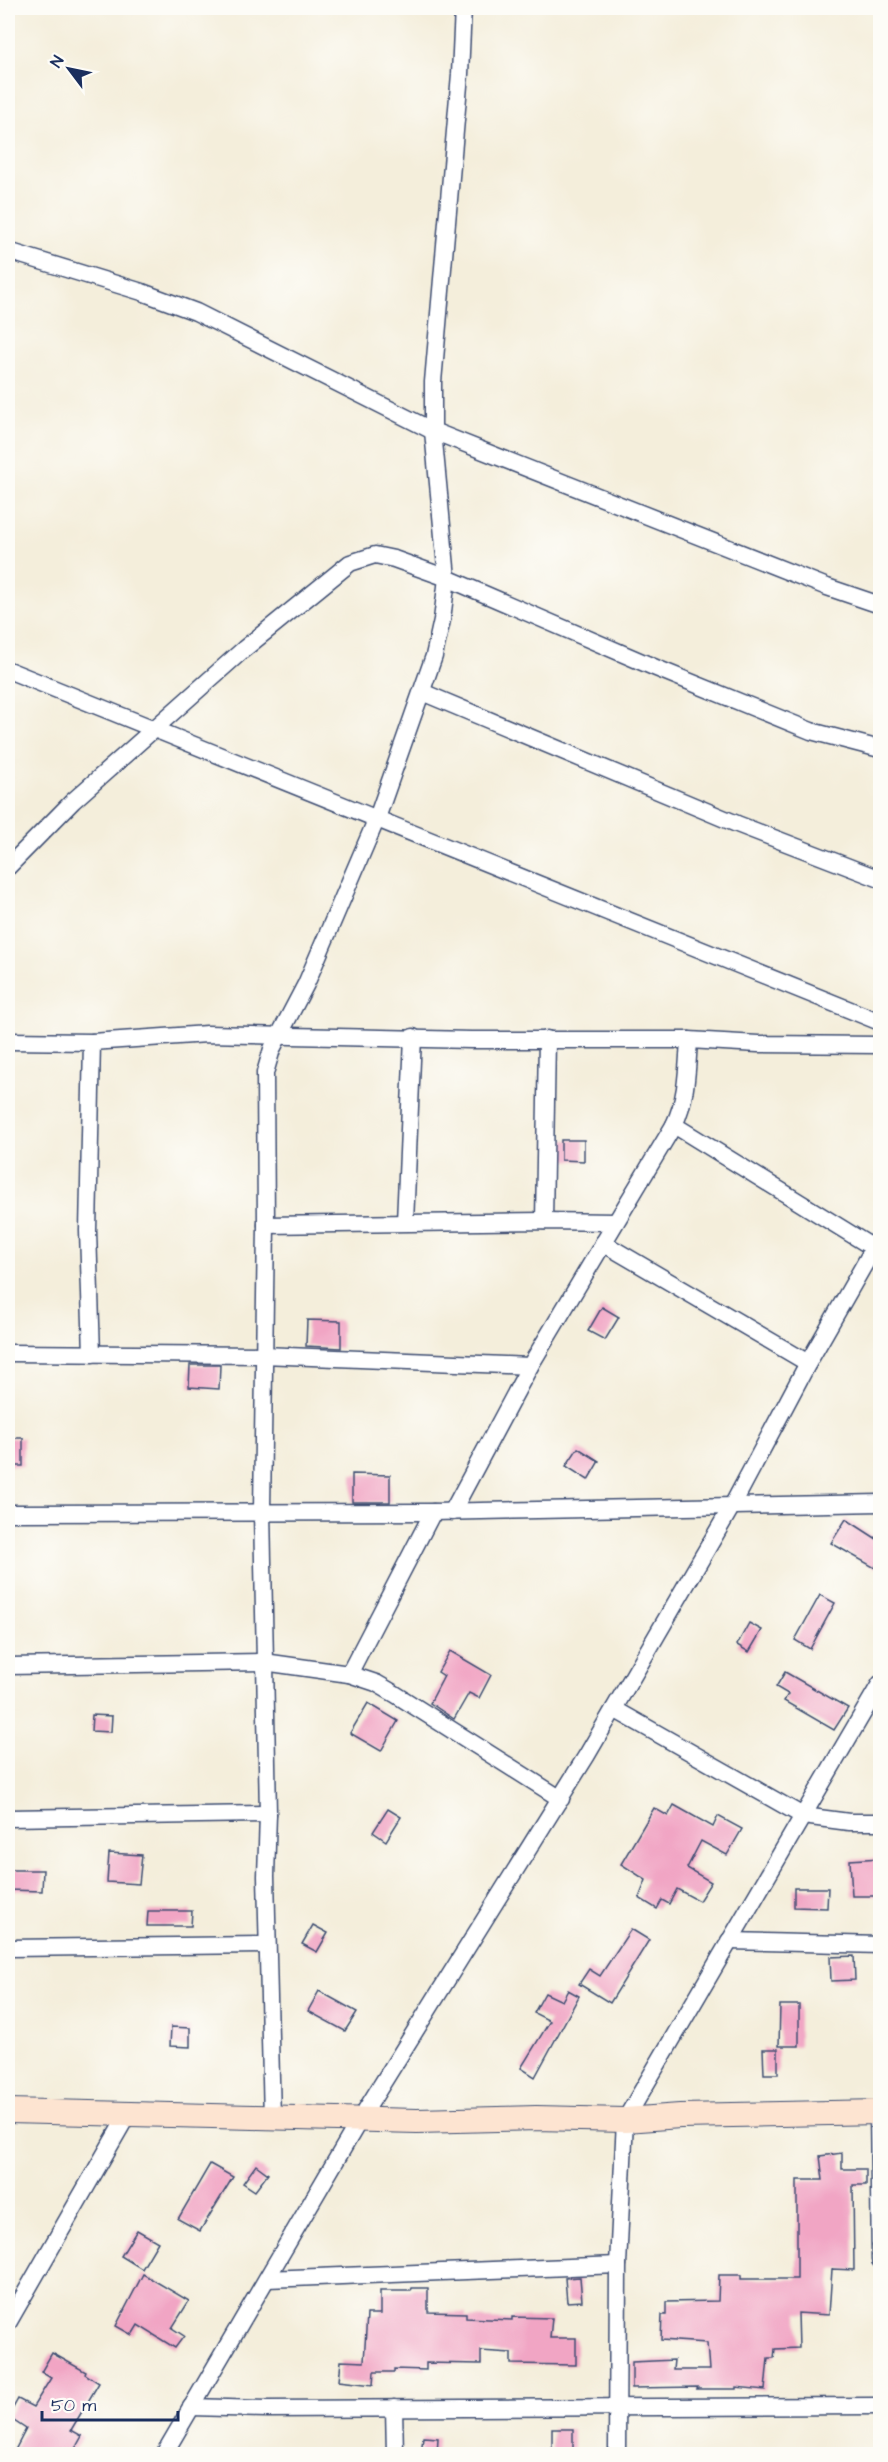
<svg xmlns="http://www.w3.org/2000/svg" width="888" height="2462" font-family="'Architects Daughter',sans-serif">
  <rect width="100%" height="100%" fill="#fdfcf7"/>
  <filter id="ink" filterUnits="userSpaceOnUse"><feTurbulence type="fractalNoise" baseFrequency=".0167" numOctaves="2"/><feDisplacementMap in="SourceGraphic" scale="12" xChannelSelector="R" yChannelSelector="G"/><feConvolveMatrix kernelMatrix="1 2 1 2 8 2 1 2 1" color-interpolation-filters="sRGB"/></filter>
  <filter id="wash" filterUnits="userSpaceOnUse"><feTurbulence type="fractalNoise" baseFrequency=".008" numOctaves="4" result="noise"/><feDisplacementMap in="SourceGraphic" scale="24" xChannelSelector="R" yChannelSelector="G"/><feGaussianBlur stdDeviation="1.35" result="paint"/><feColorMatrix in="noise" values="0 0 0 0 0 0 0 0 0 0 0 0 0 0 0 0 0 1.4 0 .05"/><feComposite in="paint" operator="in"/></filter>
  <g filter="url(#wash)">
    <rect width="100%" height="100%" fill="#f4eedb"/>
    <g id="blocks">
      <g fill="#f1a5c4">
        <polygon points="561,1140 584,1140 584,1161 561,1160"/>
        <polygon points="602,1307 619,1317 605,1340 588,1331"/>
        <polygon points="307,1320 341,1321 341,1348 306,1346"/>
        <polygon points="190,1365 220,1365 219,1389 189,1387"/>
        <rect x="8" y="1438" width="15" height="28"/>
        <polygon points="578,1448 599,1461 588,1480 566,1466"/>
        <polygon points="352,1474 390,1475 390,1502 352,1502"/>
        <polygon points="846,1519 880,1541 880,1558 875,1568 831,1543"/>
        <polygon points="820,1595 835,1603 810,1649 795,1640"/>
        <polygon points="749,1623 762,1630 749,1652 737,1645"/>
        <polygon points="450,1651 491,1675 479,1698 469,1693 454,1719 430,1703 444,1676 438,1672"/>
        <polygon points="785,1672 848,1708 834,1730 784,1701 788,1694 776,1687"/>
        <polygon points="368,1703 398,1721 381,1751 350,1733"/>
        <polygon points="92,1715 112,1716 111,1732 91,1731"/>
        <polygon points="674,1805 713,1827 718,1816 742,1829 727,1855 701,1841 687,1868 711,1882 699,1901 677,1889 669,1904 662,1900 657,1909 639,1898 646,1880 621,1864 654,1808 668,1816"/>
        <polygon points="388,1809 401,1817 386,1841 373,1832"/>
        <polygon points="109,1853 142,1855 139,1884 107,1882"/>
        <polygon points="880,1858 880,1896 852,1896 850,1860"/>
        <polygon points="8,1870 43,1870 42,1891 8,1890"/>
        <polygon points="794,1888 828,1888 827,1908 794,1907"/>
        <polygon points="148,1911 192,1911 191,1926 147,1926"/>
        <polygon points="313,1925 328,1933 317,1952 302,1944"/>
        <polygon points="631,1929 649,1940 610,2003 579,1984 589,1969 600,1976"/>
        <polygon points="854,1956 855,1980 831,1981 830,1957"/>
        <polygon points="568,1990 579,1996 535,2077 521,2068 550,2021 534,2013 545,1993 562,2001"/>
        <polygon points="319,1991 357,2012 345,2031 308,2011"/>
        <polygon points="780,2005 799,2005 799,2046 779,2046"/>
        <polygon points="171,2027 190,2028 190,2047 170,2046"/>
        <polygon points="763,2049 778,2049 778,2074 764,2074"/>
        <polygon points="842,2153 842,2169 866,2169 866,2185 853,2185 854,2270 832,2269 829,2315 798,2313 799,2348 775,2349 774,2358 768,2358 765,2390 736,2387 736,2389 697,2389 698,2387 632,2388 632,2362 674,2360 673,2370 709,2370 707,2343 661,2340 662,2315 666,2315 666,2302 718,2301 719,2275 741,2275 741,2279 797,2279 797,2180 823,2180 820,2156"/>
        <polygon points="210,2164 233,2177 200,2231 178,2219"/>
        <polygon points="256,2165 268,2174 255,2191 243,2183"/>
        <polygon points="137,2230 158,2242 142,2269 121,2256"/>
        <polygon points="143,2274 189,2301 172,2328 184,2336 175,2348 138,2325 132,2335 116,2326"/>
        <polygon points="580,2277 582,2301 567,2302 565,2278"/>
        <polygon points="412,2288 428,2288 428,2312 466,2313 466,2318 512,2320 512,2317 552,2318 550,2338 576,2338 576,2365 511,2364 511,2353 481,2351 481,2364 426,2363 426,2370 394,2369 394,2372 374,2372 373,2385 339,2381 341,2361 364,2362 367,2314 380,2314 380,2291 411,2291"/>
        <polygon points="52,2353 86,2372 85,2374 99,2383 71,2430 82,2436 72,2454 13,2454 26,2429 8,2417 18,2399 33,2407 51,2378 41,2372"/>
        <rect x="552" y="2429" width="21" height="25"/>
        <polygon points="423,2437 438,2438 437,2454 421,2454"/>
      </g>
    </g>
  </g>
  <g filter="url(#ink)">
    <use href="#blocks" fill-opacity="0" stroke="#3c4c71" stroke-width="1.5"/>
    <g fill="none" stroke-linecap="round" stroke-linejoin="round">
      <defs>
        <g id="street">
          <polyline points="8,251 142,292 196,312 433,431 827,587 880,605"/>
          <polyline points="8,670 880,1022"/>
          <polyline points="422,692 737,824 880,879"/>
          <polyline points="8,867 73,801 244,649 350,563 375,555 394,559 447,578 656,668 811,731 880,749"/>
          <polyline points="8,1041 92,1042 207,1034 471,1040 689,1040 758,1044 880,1045"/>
          <polyline points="674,1125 880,1252"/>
          <polyline points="544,1221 547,1039"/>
          <polyline points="405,1222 413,1037"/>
          <polyline points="266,1225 544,1221 615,1222"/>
          <polyline points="603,1243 808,1363"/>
          <polyline points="8,1353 263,1355 530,1366"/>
          <polyline points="92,1354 88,1231 92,1042"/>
          <path d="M452,1512L530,1366L674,1125C687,1098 687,1070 689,1040"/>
          <polyline points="8,1513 433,1512 880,1503"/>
          <polyline points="8,1666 264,1662 349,1674 376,1683 395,1694 561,1799"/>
          <polyline points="349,1674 433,1512"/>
          <polyline points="614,1709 803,1816 849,1822 880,1822"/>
          <polyline points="8,1818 268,1814"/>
          <polyline points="729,1941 880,1945"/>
          <polyline points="8,1948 267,1945"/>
          <polyline points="878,2112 880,2260"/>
          <polyline points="272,2119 266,1876 268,1814 262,1511 266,1225 265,1073 272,1049 306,984 377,818 434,656 442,620 447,578 433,431 433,382 460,74 463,8"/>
          <polyline points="267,2279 618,2265"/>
          <polyline points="8,2323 128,2114"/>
          <polyline points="191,2407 267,2409 880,2406"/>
          <polyline points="394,2408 395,2454"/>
          <polyline points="164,2454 359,2121 587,1755 732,1506 808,1363 880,1237"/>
          <polyline points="617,2454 618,2265 625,2120 880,1684"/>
        </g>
        <polyline id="secondary" points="8,2111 417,2121 536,2118 625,2120 680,2116 880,2112"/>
      </defs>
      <use href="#street" stroke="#3c4c71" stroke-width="19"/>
      <use href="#secondary" stroke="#3c4c71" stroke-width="26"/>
      <use href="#street" stroke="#fff" stroke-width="16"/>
      <use href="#secondary" stroke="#fde4d1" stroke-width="24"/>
    </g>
  </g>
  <rect width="888" height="2462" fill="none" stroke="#fdfcf7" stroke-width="30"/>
  <g transform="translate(69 69) rotate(302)" stroke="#fdfcf7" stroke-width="4.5" paint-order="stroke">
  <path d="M0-4.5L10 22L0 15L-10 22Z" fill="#1b2f5e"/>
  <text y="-9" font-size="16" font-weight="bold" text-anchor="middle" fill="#1b2f5e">N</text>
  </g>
  <path d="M42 2411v9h136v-9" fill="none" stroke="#1b2f5e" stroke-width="3"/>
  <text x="51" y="2411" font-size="18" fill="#1b2f5e" stroke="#fdfcf7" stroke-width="4.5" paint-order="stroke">50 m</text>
</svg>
